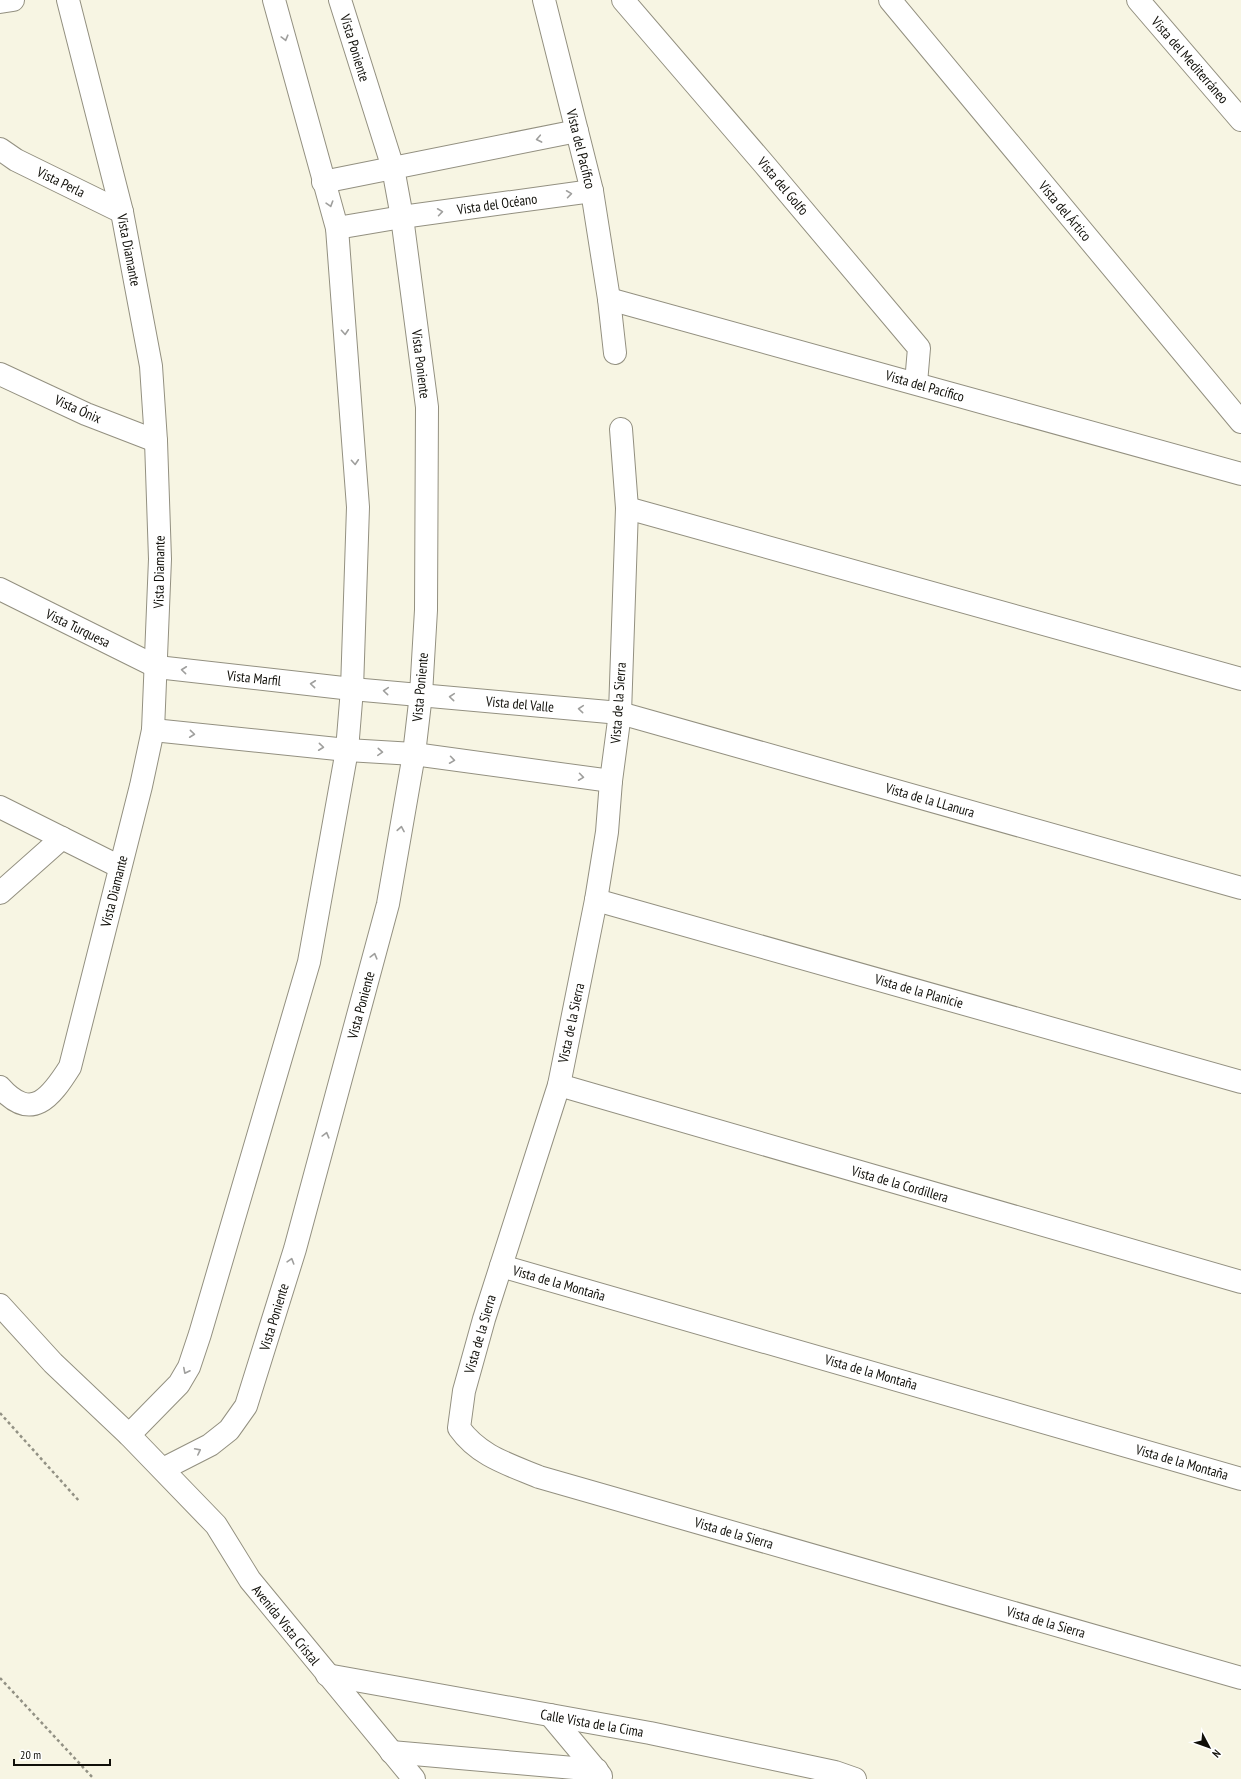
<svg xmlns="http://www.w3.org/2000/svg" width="1241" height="1779" font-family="'PT Sans Narrow',sans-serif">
  <rect width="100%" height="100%" fill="#f7f5e3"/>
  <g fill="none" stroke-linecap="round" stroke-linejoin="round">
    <defs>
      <g id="minor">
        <polyline points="544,0 592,191 609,299 615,353"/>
        <polyline points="623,0 764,164 919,348 916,383"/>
        <polyline points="890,0 1241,422"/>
        <polyline points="1138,0 1241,120"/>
        <polyline points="0,2 13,0"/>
        <polyline points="0,149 16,160 122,212"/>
        <polyline points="323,182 577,131"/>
        <polyline points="337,228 402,217 592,191"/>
        <path d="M609,299C820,357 1030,416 1241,474"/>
        <polyline points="0,374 86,414 156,441"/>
        <path d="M621,429L627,508L620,713L611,781L607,832L596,900L559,1085L484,1319L464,1391L459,1428C479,1456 508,1464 539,1477L1241,1678"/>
        <polyline points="627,508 1241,679"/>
        <polyline points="0,589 157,667 352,689 620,713 1241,888"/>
        <polyline points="153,730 347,750 414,754 611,781"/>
        <polyline points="0,807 120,867"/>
        <polyline points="0,893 62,838"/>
        <polyline points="596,900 1241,1082"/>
        <polyline points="559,1085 1241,1282"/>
        <path d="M0,1087C32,1123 51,1097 70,1067L141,786L153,730L160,559L156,441L151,366L122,212L68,0"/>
        <polyline points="501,1266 1241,1479"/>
        <polyline points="0,1305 53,1363 129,1435 216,1525 250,1580 414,1779"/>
        <polyline points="129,1435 179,1384 189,1367 200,1334 309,962 347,750 352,689 358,507 337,228 274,0"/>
        <polyline points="163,1469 210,1445 229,1430 246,1406 295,1249 388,904 414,754 421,694 426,610 427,407 402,217 393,168 340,0"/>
        <polyline points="327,1675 650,1733 835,1772 855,1779"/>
        <polyline points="550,1715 601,1776"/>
        <polyline points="391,1752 597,1770"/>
      </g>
    </defs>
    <use href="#minor" stroke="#939080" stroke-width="24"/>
    <g stroke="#929184" stroke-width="2.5" stroke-dasharray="3 3" stroke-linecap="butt">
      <polyline points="0,1413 80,1502"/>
      <polyline points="0,1678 94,1779"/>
    </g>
    <use href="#minor" stroke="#fff" stroke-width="22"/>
  </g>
  <defs><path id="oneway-chevron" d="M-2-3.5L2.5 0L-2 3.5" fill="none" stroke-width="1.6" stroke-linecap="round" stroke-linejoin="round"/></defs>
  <g stroke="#9f9f9d">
    <use href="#oneway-chevron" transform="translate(285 38) rotate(75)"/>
    <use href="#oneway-chevron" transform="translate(539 139) rotate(169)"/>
    <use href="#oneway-chevron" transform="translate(569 194) rotate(-8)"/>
    <use href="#oneway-chevron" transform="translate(330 204) rotate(73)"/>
    <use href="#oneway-chevron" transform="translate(440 212) rotate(-8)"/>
    <use href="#oneway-chevron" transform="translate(345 332) rotate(86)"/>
    <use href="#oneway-chevron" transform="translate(355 462) rotate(86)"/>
    <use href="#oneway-chevron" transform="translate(184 670) rotate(-174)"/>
    <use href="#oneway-chevron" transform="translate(313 684) rotate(-174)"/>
    <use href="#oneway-chevron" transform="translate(386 691) rotate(-175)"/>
    <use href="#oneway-chevron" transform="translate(452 697) rotate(-175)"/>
    <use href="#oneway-chevron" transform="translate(581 709) rotate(-175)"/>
    <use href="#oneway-chevron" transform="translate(192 734) rotate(6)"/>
    <use href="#oneway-chevron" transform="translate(321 747) rotate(6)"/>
    <use href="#oneway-chevron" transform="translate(380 752) rotate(4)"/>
    <use href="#oneway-chevron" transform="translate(452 760) rotate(8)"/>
    <use href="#oneway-chevron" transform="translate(581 777) rotate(8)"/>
    <use href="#oneway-chevron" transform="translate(401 829) rotate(-80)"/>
    <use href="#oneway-chevron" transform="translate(374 956) rotate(-75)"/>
    <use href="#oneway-chevron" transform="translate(326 1135) rotate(-75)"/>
    <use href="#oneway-chevron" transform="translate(291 1261) rotate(-73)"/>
    <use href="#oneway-chevron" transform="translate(186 1371) rotate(117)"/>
    <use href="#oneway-chevron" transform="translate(198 1451) rotate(-27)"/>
  </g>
  <g text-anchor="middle" stroke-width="4" stroke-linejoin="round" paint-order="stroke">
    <g font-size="14" fill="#100f09" stroke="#fff">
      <text transform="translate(355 48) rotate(73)" y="5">Vista Poniente</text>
      <text transform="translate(1190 60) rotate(49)" y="5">Vista del Mediterráneo</text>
      <text transform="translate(581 149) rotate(76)" y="5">Vista del Pacífico</text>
      <text transform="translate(61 182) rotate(26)" y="5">Vista Perla</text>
      <text transform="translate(783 186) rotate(50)" y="5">Vista del Golfo</text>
      <text transform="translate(497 204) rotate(-8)" y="5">Vista del Océano</text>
      <text transform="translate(1065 211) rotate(50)" y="5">Vista del Ártico</text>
      <text transform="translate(129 250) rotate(79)" y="5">Vista Diamante</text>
      <text transform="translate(421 364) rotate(83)" y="5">Vista Poniente</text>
      <text transform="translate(925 386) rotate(16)" y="5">Vista del Pacífico</text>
      <text transform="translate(78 409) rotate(24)" y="5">Vista Ónix</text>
      <text transform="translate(159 572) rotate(-89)" y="5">Vista Diamante</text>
      <text transform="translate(78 628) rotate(26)" y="5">Vista Turquesa</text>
      <text transform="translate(254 678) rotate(6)" y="5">Vista Marfil</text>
      <text transform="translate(420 687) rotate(-85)" y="5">Vista Poniente</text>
      <text transform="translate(618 703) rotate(-86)" y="5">Vista de la Sierra</text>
      <text transform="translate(520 704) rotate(5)" y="5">Vista del Valle</text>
      <text transform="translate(930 800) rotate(16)" y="5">Vista de la LLanura</text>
      <text transform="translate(114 891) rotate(-76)" y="5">Vista Diamante</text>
      <text transform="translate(919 991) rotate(16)" y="5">Vista de la Planicie</text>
      <text transform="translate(361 1005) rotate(-75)" y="5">Vista Poniente</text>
      <text transform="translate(571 1023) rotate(-78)" y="5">Vista de la Sierra</text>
      <text transform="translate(900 1184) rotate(16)" y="5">Vista de la Cordillera</text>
      <text transform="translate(559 1283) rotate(16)" y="5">Vista de la Montaña</text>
      <text transform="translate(274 1317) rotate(-73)" y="5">Vista Poniente</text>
      <text transform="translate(480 1334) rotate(-74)" y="5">Vista de la Sierra</text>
      <text transform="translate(871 1372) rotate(16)" y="5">Vista de la Montaña</text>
      <text transform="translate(1182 1462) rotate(16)" y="5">Vista de la Montaña</text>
      <text transform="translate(734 1533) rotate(16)" y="5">Vista de la Sierra</text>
      <text transform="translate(1046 1622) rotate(16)" y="5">Vista de la Sierra</text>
      <text transform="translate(286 1625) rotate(51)" y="5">Avenida Vista Cristal</text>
      <text transform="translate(592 1723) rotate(10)" y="5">Calle Vista de la Cima</text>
    </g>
  </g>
  <g transform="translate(1209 1747) rotate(131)" stroke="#ffffff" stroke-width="3" paint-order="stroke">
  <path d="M0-3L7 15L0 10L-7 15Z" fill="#100f09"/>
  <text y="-6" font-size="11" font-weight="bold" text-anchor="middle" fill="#100f09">N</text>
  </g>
  <path d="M14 1759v6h96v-6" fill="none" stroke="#100f09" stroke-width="2"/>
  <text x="20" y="1759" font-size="12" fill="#100f09" stroke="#ffffff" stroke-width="3" paint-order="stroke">20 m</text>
</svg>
